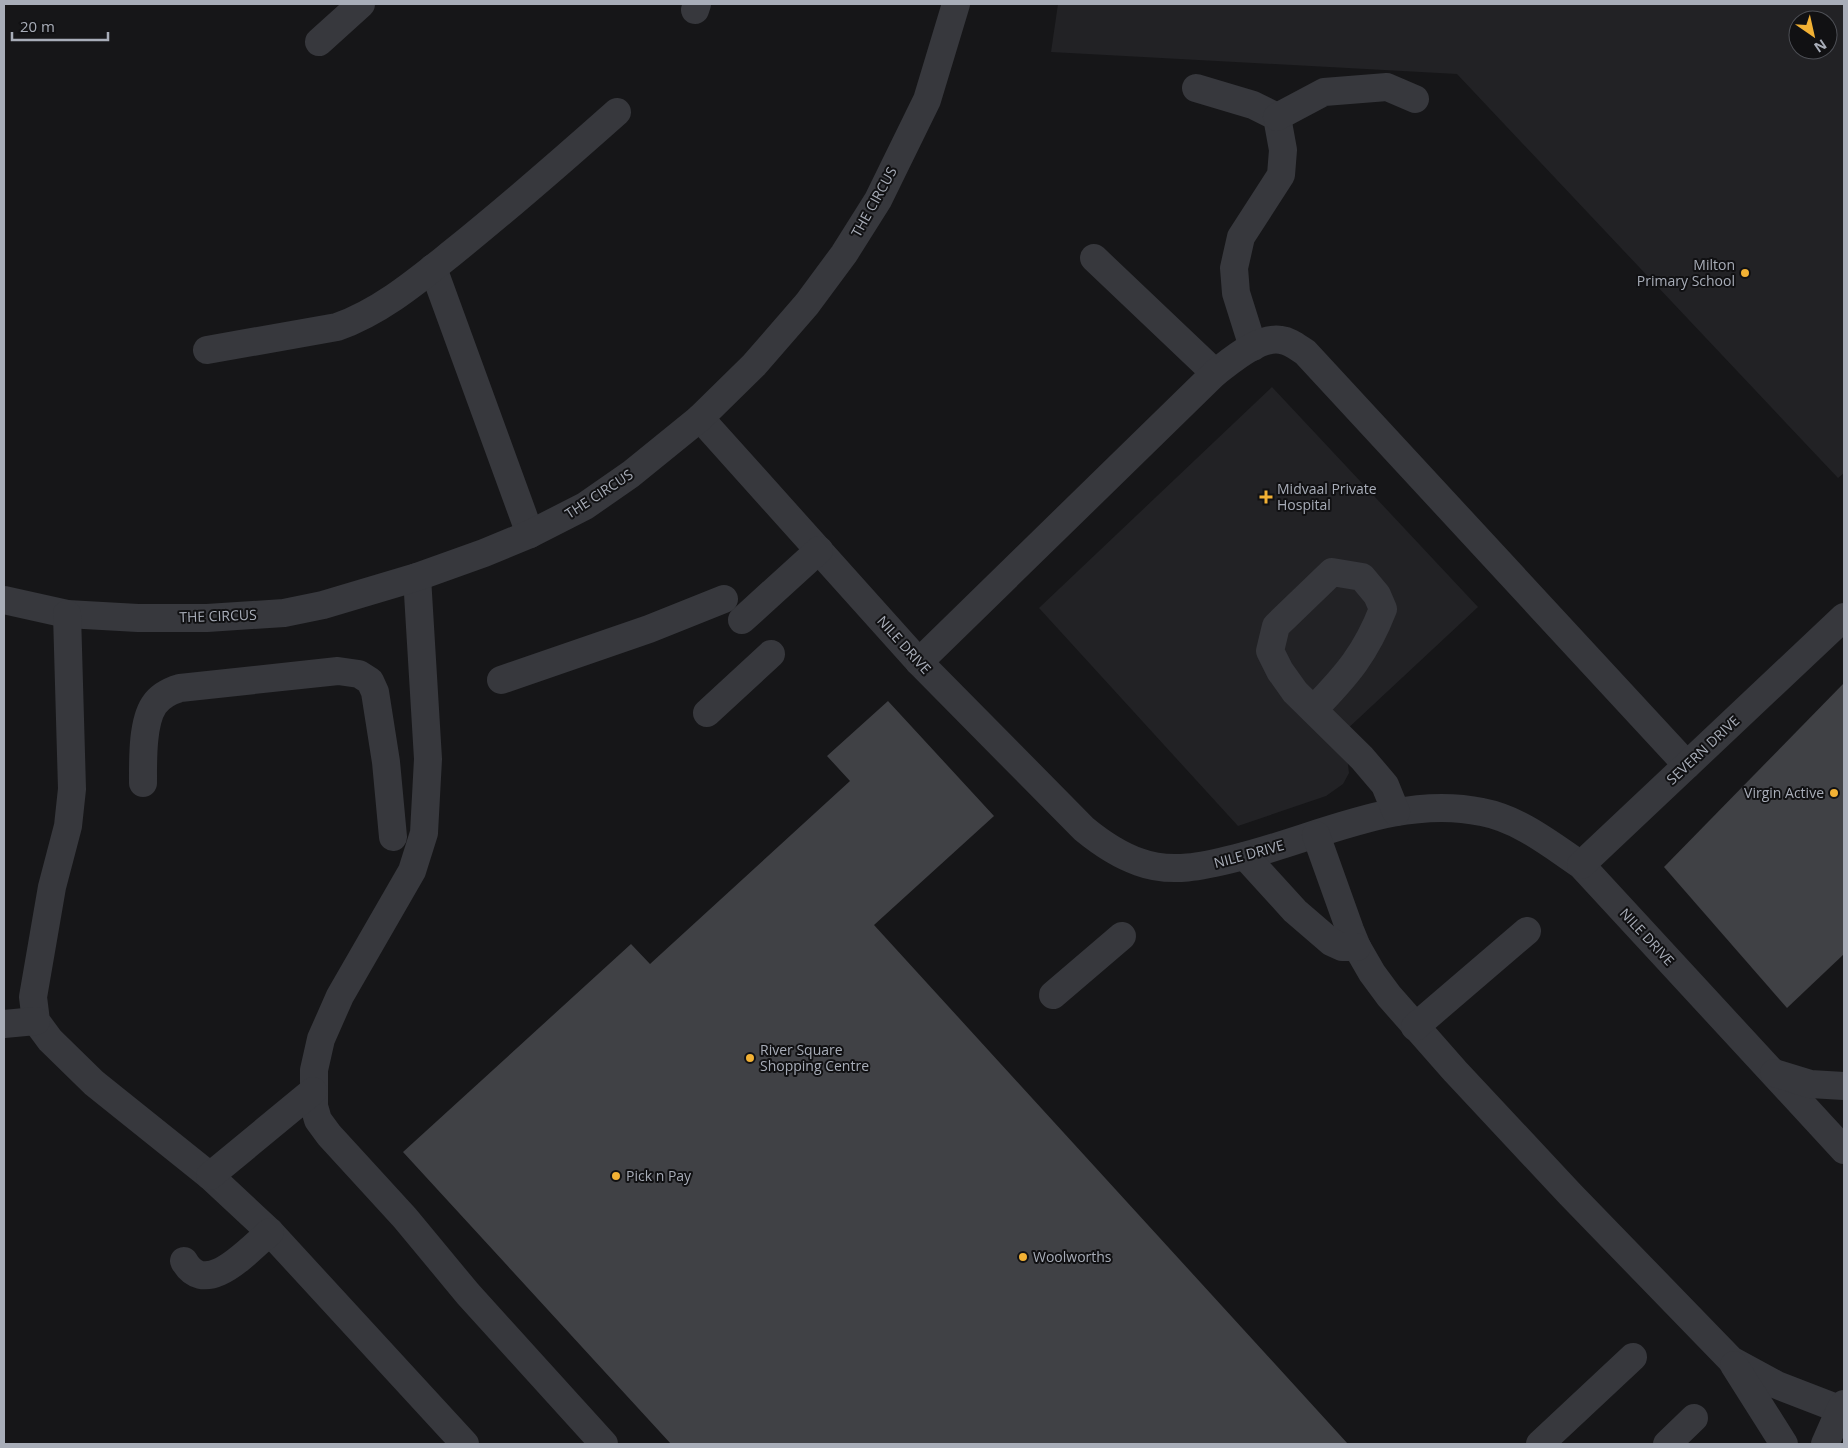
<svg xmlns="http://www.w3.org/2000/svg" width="1848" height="1448" font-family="'Open Sans',sans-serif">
  <rect width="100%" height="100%" fill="#161618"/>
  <g fill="#222225" fill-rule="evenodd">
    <path d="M1058,4H1844V473L1838,478L1457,74L1051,52ZM1798,20H1828V50H1798Z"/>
    <polygon points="1272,387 1478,607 1344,732 1349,773 1343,784 1326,796 1238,826 1039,608"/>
  </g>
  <g fill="#404145">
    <polygon points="1844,683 1844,954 1787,1008 1664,867"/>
    <polygon points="888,701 994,816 874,925 1348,1444 671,1444 403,1152 631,944 650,964 850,781 827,756"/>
  </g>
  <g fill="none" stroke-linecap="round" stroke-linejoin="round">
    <g stroke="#37383d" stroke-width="28">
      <polyline points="695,10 697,4"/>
      <polyline points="319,42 361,4"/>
      <polyline points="1196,88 1253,105 1277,117 1283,150 1281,175 1241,237 1234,268 1236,293 1253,347"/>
      <polyline points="1277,117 1324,92 1387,87 1415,99"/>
      <polyline points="1094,258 1215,373"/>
      <polyline points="433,268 530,534"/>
      <path d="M207,350L337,327C380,312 417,281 452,253C508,208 563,160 617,112"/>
      <path d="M700,418L919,662L1084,829C1101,843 1119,855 1139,862C1171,874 1204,866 1236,858C1316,839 1398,794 1482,812C1519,819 1550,844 1581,865L1844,1150"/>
      <polyline points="417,577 428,759 424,833 412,871 340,996 321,1039 314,1070 314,1106 318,1120 329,1135 405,1218 468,1294 604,1444"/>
      <polyline points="4,600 67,614 138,618 207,618 284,613 323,605 417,577 484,553 530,534 585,506 631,474 700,418 754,365 807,304 844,254 878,200 927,100 956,4"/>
      <polyline points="67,614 72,789 68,826 52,887 33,997 36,1021 50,1040 94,1083 210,1176 270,1232 465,1444"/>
      <polyline points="742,620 819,550"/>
      <path d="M919,662L1215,373C1231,361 1259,336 1281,340C1290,341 1297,347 1305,352L1687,765"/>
      <polyline points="501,680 649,629 724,599"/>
      <path d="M1314,709C1347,675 1366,653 1383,609L1377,595L1362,577L1332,572L1276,626L1270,651L1280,671L1295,692L1362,758L1385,785L1396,812"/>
      <polyline points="707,713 771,654"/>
      <path d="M143,783C143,761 142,723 154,705C160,696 170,691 180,688L338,671L359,674L370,681L375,692L386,762L393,837"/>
      <polyline points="1316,835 1350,930 1357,947 1372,973 1389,996 1455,1071 1570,1194 1731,1360 1777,1385 1844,1411"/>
      <polyline points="1245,856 1295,911 1331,942 1342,947 1357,947"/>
      <polyline points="1581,865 1844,617"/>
      <polyline points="1053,995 1122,936"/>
      <polyline points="4,1024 36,1021"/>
      <polyline points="1415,1027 1527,931"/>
      <polyline points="1774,1073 1810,1084 1844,1086"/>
      <polyline points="210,1176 313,1091"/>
      <path d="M184,1261C206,1300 249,1249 270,1232"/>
      <polyline points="1734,1365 1784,1444"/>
      <polyline points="1540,1444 1633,1357"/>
      <polyline points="1667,1444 1694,1418"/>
      <polyline points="1825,1444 1840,1410 1844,1404"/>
    </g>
  </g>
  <g fill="#f2b134" stroke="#111113" stroke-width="2">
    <circle cx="1745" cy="273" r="5"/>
    <path d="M1263.5 489.5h5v5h5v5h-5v5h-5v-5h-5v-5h5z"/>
    <circle cx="1834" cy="793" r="5"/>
    <circle cx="750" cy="1058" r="5"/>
    <circle cx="616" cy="1176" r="5"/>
    <circle cx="1023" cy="1257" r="5"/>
  </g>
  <g text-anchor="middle" stroke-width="4" stroke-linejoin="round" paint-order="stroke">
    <g font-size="14" fill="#a8adb8" stroke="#111113">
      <text transform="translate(874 202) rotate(-61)" y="5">THE CIRCUS</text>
      <text transform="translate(599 494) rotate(-33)" y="5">THE CIRCUS</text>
      <text transform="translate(218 616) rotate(-2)" y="5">THE CIRCUS</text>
      <text transform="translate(904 645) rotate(48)" y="5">NILE DRIVE</text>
      <text transform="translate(1703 750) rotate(-43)" y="5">SEVERN DRIVE</text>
      <text transform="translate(1249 854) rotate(-15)" y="5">NILE DRIVE</text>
      <text transform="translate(1647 937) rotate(47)" y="5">NILE DRIVE</text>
    </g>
    <g font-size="14" fill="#a8adb8" stroke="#111113" text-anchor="start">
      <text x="1735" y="270" text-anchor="end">Milton<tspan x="1735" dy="16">Primary School</tspan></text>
      <text x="1277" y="494">Midvaal Private<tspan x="1277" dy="16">Hospital</tspan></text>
      <text x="1824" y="798" text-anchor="end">Virgin Active</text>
      <text x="760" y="1055">River Square<tspan x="760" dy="16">Shopping Centre</tspan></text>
      <text x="626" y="1181">Pick n Pay</text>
      <text x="1033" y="1262">Woolworths</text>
    </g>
  </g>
  <rect width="1848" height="1448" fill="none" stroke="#a8adb8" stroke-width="10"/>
  <g transform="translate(1813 35) rotate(146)"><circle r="24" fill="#111113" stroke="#4d4f55"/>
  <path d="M0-4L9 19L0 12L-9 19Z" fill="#f2b134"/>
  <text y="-8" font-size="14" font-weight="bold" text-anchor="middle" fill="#a8adb8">N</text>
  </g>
  <path d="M12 32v8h96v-8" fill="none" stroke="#a8adb8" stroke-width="2.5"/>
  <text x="20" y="32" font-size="15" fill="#a8adb8" stroke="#111113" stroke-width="4" paint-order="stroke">20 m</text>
</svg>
